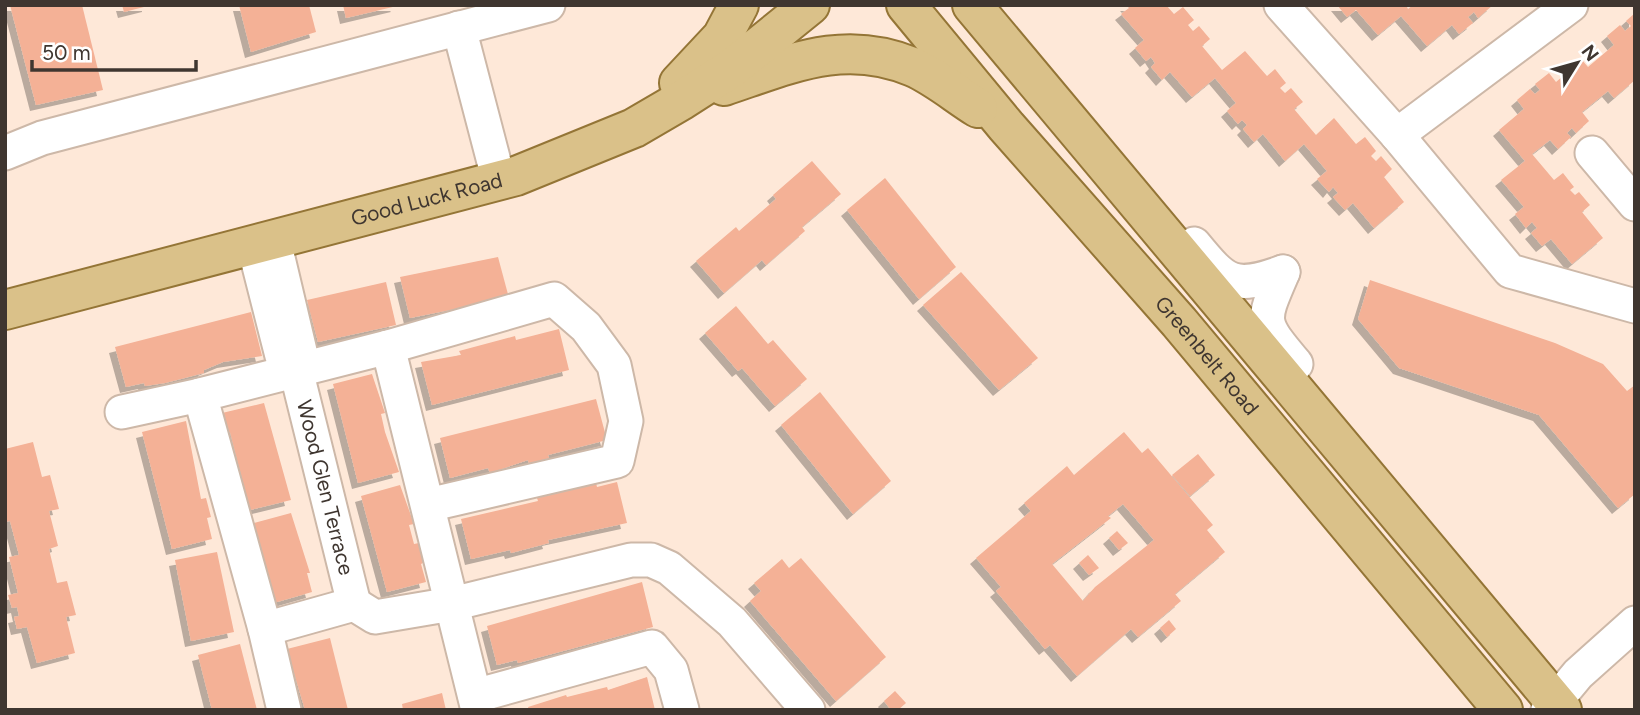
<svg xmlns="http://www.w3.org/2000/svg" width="1640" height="715" font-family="Figtree,sans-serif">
  <defs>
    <filter id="shadow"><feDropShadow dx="-6" dy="6" stdDeviation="0" flood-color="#0004"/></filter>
  </defs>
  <rect width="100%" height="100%" fill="#fee8d8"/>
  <g fill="#f4b196" fill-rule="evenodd" filter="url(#shadow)">
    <polygon points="10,5 82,5 103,90 36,105"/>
    <polygon points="122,5 148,5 148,6 124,12"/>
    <polygon points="239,5 309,5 316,32 251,52"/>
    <polygon points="343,5 396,5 397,6 346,18"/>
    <polygon points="1126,5 1166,5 1174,14 1183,7 1194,20 1188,25 1193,31 1199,26 1210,39 1202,46 1222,70 1245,51 1267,76 1275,69 1286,83 1280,88 1285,93 1291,88 1303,102 1294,109 1316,135 1334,118 1356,144 1365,137 1376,151 1371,156 1376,161 1381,156 1392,169 1384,177 1404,202 1374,228 1353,203 1345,210 1333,197 1338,193 1333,187 1329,192 1317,179 1327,171 1304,144 1285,161 1263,134 1254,142 1243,129 1247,125 1242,120 1238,124 1227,111 1236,103 1215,78 1192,97 1170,72 1162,80 1151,67 1155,63 1151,57 1146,61 1135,48 1144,40 1121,14 1129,8"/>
    <polygon points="1337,5 1406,5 1408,9 1413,5 1493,5 1478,18 1474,12 1468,17 1473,23 1459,34 1452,25 1427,46 1401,16 1378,35 1356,10 1347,17"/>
    <polygon points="1635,13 1635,80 1614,98 1608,91 1582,112 1589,121 1576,133 1572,128 1567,133 1571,137 1558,149 1550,140 1532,154 1554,180 1563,173 1574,187 1570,190 1575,195 1579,192 1590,205 1582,212 1603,238 1572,264 1551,239 1542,246 1531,233 1537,228 1532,222 1526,228 1515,214 1524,207 1501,180 1525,161 1499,130 1524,109 1517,100 1530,89 1535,94 1540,90 1535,84 1549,73 1556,82 1582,60 1588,67 1614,45 1607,36 1620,25 1625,31 1631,26 1626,21"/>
    <polygon points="812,161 841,194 802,227 805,231 766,265 762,260 724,293 696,261 736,227 739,231 776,199 773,195"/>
    <polygon points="885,178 956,267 919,299 847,210"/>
    <polygon points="498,257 509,298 410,318 400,277"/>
    <polygon points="961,272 1038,358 999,390 923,305"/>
    <polygon points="1370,280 1555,343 1603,364 1627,391 1635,385 1635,494 1618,508 1539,415 1399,368 1358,319"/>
    <polygon points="386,282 396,325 318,342 307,300"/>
    <polygon points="736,306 768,344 773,340 807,379 775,406 742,368 738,371 705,333"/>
    <polygon points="251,312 262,356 223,362 204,370 204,373 165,383 145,386 144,383 126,387 115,347"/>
    <polygon points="559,329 569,370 432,405 421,362 461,355 459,351 515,336 516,340"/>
    <polygon points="372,374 385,413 381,414 385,432 399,472 358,483 333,384"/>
    <polygon points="820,392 891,481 853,514 781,425"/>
    <polygon points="596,399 607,440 548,455 549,458 529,464 528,460 490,473 488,468 450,478 440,438"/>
    <polygon points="264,403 291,500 250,510 230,432 226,433 222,413"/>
    <polygon points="186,421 201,499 206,498 211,517 207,518 212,539 172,549 142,432"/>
    <path d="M1124,432L1142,453L1148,448L1213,525L1207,530L1225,552L1175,594L1181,601L1138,637L1131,629L1077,676L1050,645L1045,649L996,591L1001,587L976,558L1031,511L1024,503L1067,466L1074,475ZM1123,504L1154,540L1095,587L1083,601L1052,564L1111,518L1108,516Z"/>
    <polygon points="33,442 42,477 50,475 59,509 49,511 58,546 49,549 57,583 67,581 76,615 66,617 75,653 37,663 27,627 17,629 14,617 19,616 17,607 12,608 8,595 18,593 9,557 19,555 10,521 5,522 5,449"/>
    <polygon points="1198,454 1215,475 1190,496 1172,475"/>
    <polygon points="617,482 627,523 548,540 549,543 511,553 510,550 471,559 461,519 538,501 537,498 596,483 597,487"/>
    <polygon points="400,485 414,524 409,525 414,544 419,543 425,562 421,564 426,582 387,592 361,496"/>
    <polygon points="291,513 310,573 307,573 312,592 270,604 250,524"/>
    <polygon points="1117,531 1128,543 1119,550 1109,538"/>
    <polygon points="217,552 234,632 191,641 175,560"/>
    <polygon points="1088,555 1099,568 1089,575 1079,563"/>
    <polygon points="801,558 886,657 836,701 750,601 761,591 754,583 782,559 789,568"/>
    <polygon points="642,582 653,627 518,663 517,660 497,665 487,626"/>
    <polygon points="1169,620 1176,629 1167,637 1160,628"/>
    <polygon points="330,638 348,710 305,710 287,649"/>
    <polygon points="240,644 257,710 212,710 198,655"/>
    <polygon points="647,677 655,710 529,710 528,707 566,695 567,697 607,687 608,690"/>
    <polygon points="895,691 906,703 898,710 891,710 884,701"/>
    <polygon points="442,693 446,710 403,710 402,704"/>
  </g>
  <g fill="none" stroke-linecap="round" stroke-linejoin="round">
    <defs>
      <g id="minor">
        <polyline points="1281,5 1397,135 1510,271 1635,306"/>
        <polyline points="459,28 499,181"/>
        <polyline points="1397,135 1571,5"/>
        <polyline points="5,153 42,138 548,5"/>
        <polyline points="1592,153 1635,204"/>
        <path d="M1194,244C1226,283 1233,290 1283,272"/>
        <polyline points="254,246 282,356 296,370 300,351 274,241"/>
        <path d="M1283,272C1261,323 1260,321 1296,364"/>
        <polyline points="388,347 478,710"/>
        <path id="s1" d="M296,370L354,604"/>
        <polyline points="122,412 200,395"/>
        <polyline points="265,629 200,395 388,347 554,299 586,327 614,365 626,421 617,461 428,505"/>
        <polyline points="475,696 652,647 671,670 682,710"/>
        <polyline points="284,710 265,629 354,604 375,617 452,604 631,560 651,560 669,568 732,622 808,710"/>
        <polyline points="1548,710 1578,674 1635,623"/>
      </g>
      <g id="major">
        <path id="s2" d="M906,5L1006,126L1179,322L1503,710"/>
        <polyline points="972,5 1562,710"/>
        <polyline points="679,83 722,37 739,5"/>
        <path d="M724,86C790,64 844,38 913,67C936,77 957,95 978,108"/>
        <path id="s3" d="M5,310L516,176L634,128L682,100L732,68L810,5"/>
      </g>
    </defs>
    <use href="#minor" stroke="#cdb8a8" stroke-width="37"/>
    <use href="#major" stroke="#947536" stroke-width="42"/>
    <use href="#minor" stroke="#fff" stroke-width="33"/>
    <use href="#major" stroke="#dac189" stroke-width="38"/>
  </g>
  <g text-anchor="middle" stroke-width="6" stroke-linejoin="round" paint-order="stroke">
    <g font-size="21" fill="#3f3630" stroke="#fff">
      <text dy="7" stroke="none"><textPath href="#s3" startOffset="436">Good Luck Road</textPath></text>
      <text dy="7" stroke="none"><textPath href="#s2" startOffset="462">Greenbelt Road</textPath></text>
      <text dy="7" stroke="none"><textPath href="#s1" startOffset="121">Wood Glen Terrace</textPath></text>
    </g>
  </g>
  <rect width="1640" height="715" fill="none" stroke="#3f3630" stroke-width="14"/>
  <g transform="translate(1577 63) rotate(53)" stroke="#ffffff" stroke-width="5" paint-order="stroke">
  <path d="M0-5L12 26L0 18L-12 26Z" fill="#3f3630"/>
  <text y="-10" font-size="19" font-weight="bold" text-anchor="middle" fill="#3f3630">N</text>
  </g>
  <path d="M32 60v10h164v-10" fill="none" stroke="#3f3630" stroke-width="3.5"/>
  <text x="42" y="60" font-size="21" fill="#3f3630" stroke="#ffffff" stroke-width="5" paint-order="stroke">50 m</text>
</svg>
